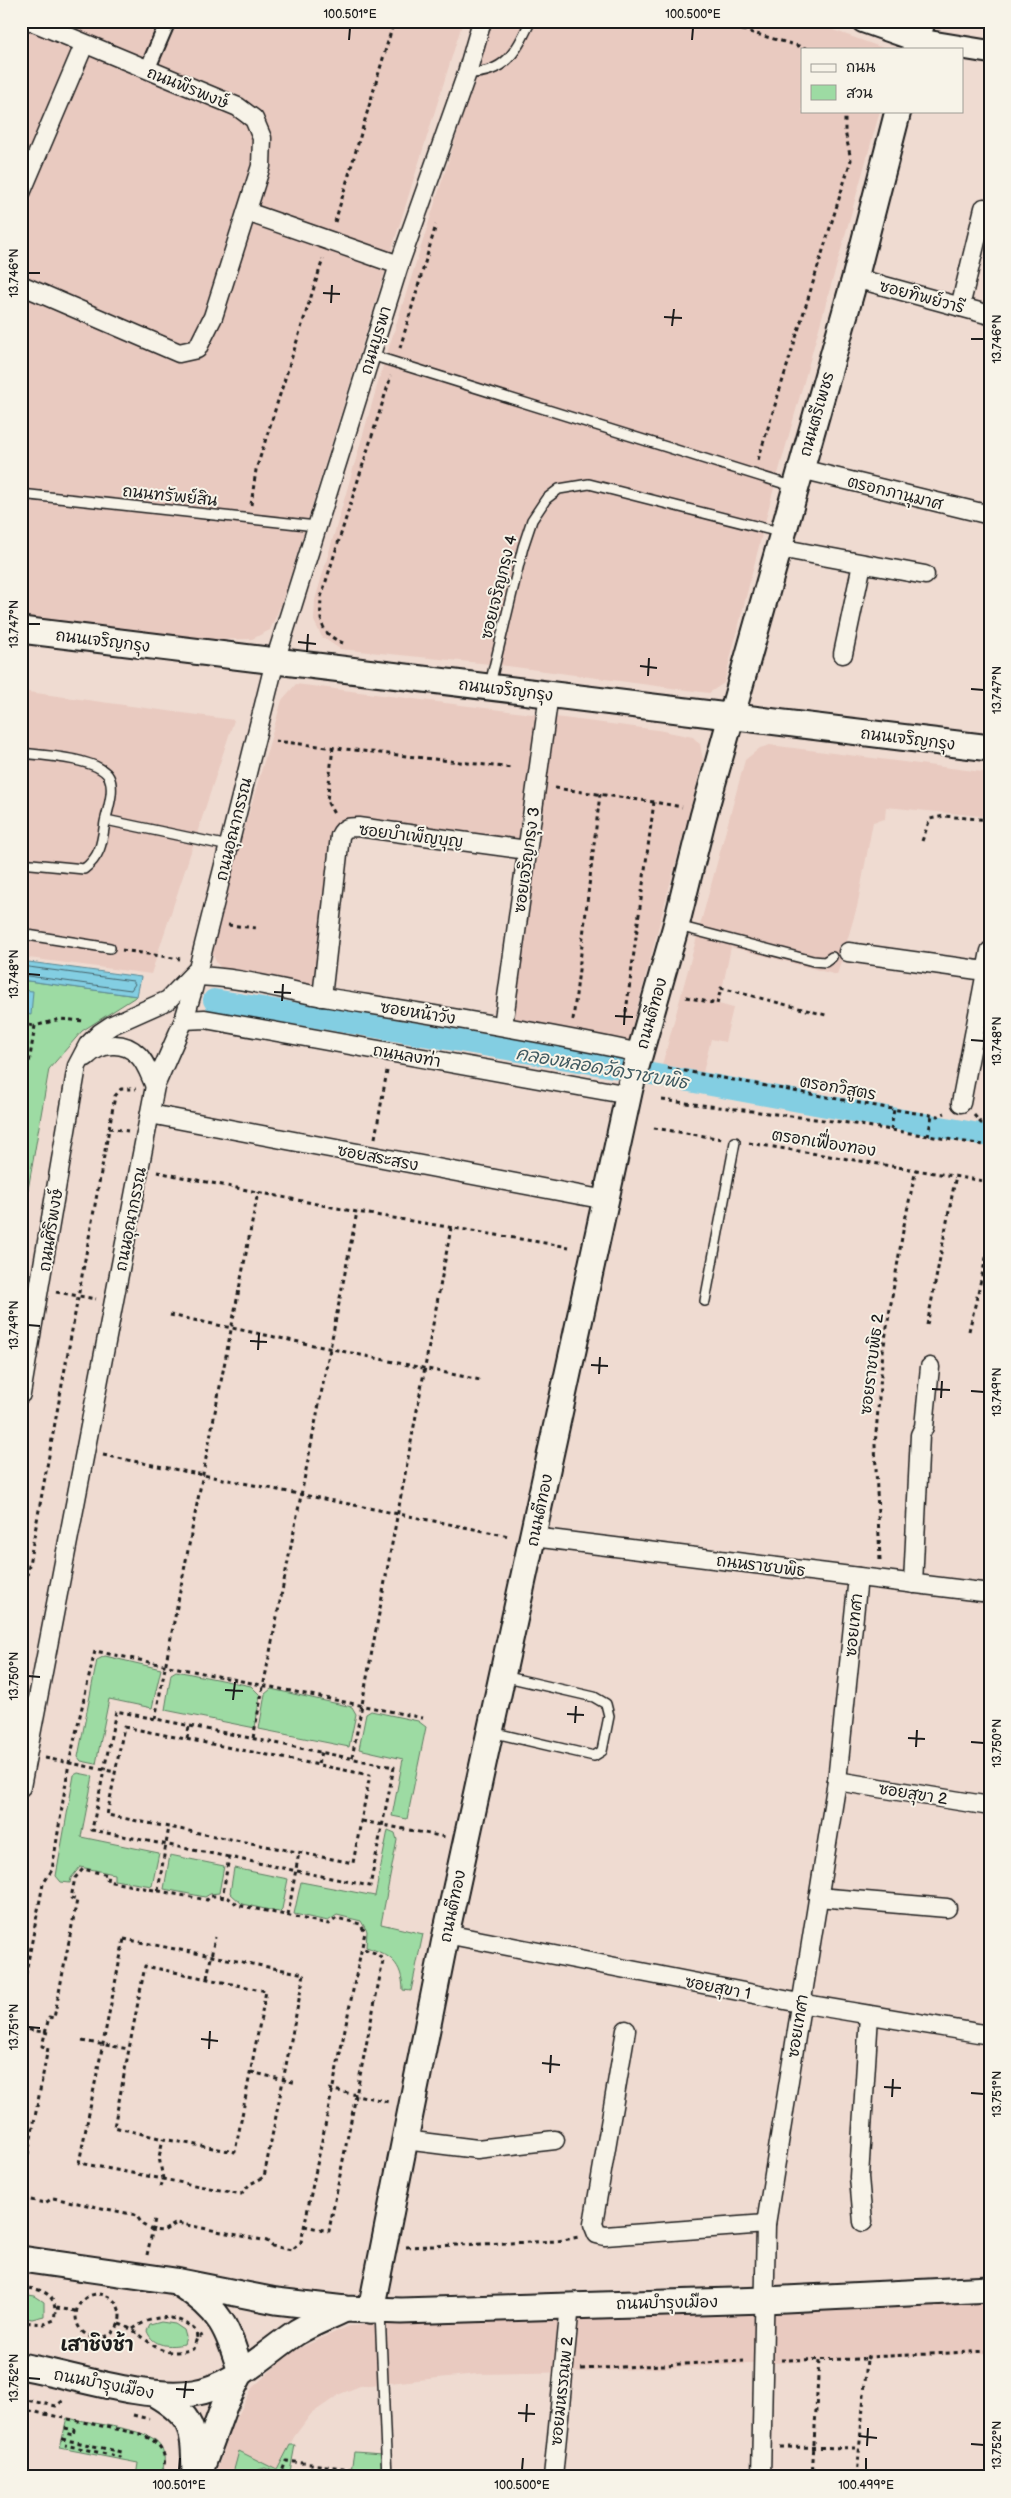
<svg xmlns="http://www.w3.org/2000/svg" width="1011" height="2498" font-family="'Balsamiq Sans','Playpen Sans Thai',sans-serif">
  <rect width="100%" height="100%" fill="#efdbd1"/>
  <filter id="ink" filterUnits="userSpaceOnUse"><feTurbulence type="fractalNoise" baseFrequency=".02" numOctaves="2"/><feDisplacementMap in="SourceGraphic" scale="10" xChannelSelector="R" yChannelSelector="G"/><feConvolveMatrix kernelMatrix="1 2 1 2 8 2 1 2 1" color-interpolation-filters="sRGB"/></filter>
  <g filter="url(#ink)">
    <g fill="#e9cac0">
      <polygon points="21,21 463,21 282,602 270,630 252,639 211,640 21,616"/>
      <polygon points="493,21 808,21 886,49 802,49 802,111 880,111 771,499 724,683 709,693 500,665 340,649 322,637 314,621 315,600 382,369"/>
      <polygon points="296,684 658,730 693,737 700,744 703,760 627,1046 514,1024 533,847 343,825 316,988 224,972 216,962 210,946 282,700"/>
      <polygon points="21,691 234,720 151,974 21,957"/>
      <polygon points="770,745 990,773 990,817 886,807 885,819 873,822 857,907 837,975 731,947 719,1004 733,1008 725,1042 711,1039 701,1081 661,1069 745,760 760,748"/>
      <polygon points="990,2299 990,2353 577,2372 477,2374 360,2386 340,2394 311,2414 294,2437 277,2470 239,2452 232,2477 215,2477 230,2431 252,2388 291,2352 349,2326 421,2321"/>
    </g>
    <g fill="#9ddba3" stroke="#5c7c60">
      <polygon points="21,980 137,996 82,1031 49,1069 21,1230"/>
      <polygon points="105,1656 161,1669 152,1708 109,1699 96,1764 81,1761 78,1757 97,1660"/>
      <polygon points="176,1671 251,1686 260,1695 255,1728 165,1710 171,1674"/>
      <polygon points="271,1689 352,1707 356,1714 349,1747 259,1729 265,1694"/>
      <polygon points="371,1711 418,1721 426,1727 407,1819 392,1816 403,1759 359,1749 366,1714"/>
      <polygon points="78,1773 93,1776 81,1837 159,1853 152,1886 114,1880 114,1874 80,1867 71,1878 70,1883 61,1882 56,1876 74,1775"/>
      <path d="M388,1830L395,1833L397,1840L381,1924L423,1934L411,1991L403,1990C402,1963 391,1955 366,1947L367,1931L361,1921L337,1915L328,1921L294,1914L301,1882L375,1896Z"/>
      <polygon points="170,1855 224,1866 219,1893 210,1894 205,1897 164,1889"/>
      <polygon points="234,1868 288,1879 282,1909 279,1912 242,1904 230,1893"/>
      <polygon points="21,2294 35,2296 44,2302 44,2316 32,2319 21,2317"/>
      <path d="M161,2322L175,2324L184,2330L186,2337L184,2344C170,2347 153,2347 147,2331L150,2325Z"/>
      <path d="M67,2418C86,2422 140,2429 154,2439C167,2448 166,2464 160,2477H136L138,2463L60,2448Z"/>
      <polygon points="290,2445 295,2445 289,2477 265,2468 258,2470 253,2477 232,2477 239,2451 277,2470"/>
      <polygon points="354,2452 383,2454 384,2477 350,2477"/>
    </g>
    <g fill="#83cee2" stroke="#5a8793">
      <polygon points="21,961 141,977 137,996 21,980"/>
      <polygon points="21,990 33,991 31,1015 21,1013"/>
    </g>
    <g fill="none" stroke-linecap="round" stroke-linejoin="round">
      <polyline stroke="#45636b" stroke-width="1" points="21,966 133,981 135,984 131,990 21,975"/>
      <polyline stroke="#83cee2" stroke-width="22" points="214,1000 597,1064 990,1136"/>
      <defs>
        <g id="service">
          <path d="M467,73C505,74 516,52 530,22"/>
          <polyline points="371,355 795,487"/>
          <polyline points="21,494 316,526"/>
          <polyline points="490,684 523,547 532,520 546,499 559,489 589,484 783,533"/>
          <path d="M21,753C41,755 99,758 109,777C115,789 108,809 105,822C102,842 101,856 84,869L21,863"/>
          <polyline points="106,820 229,846"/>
          <polyline points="678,926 813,961 825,962 832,957"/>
          <polyline points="21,934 110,948"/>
          <polyline points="705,1301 735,1142"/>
          <polyline points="491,1732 594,1756 602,1751 609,1716 606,1704 594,1697 503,1676"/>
          <polyline points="380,2312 387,2477"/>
        </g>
        <polyline id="pedestrian" points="147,70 168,21"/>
        <g id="minor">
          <polyline points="21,193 84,45"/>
          <polyline points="247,212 399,265"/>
          <polyline points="855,278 990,315"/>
          <polyline points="21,285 179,353 197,349 213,317 261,166 262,138 254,119 238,107 31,21"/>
          <polyline points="960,307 984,208"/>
          <polyline points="801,469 990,515"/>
          <polyline points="779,548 925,575"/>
          <polyline points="843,654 862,564"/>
          <polyline points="848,952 985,971"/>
          <path d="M196,976C242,977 286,991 330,998C434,1015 537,1031 640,1053"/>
          <path d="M322,997L340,836C344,827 349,827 358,827L527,850"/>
          <polyline points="184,1020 205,1019 629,1095"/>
          <polyline points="503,1026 549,694"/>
          <path d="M86,1057C100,1043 123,1040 138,1055C146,1062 150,1076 155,1086"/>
          <polyline points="961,1103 990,951"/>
          <polyline points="150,1114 606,1200"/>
          <polyline points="21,1394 77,1066 88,1045 100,1033 112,1025 168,1000 195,972"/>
          <polyline points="533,1537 990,1593"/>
          <polyline points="913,1584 920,1435 924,1427 930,1367"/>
          <polyline points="837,1781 990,1806"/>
          <polyline points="21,1787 155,1086 184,1020 193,989 275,661 399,265 467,73 482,21"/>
          <polyline points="818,1897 947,1908"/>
          <polyline points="446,1934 800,2003 990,2035"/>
          <polyline points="626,2030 593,2224 597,2234 605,2236 766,2224"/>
          <polyline points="405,2140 477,2149 555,2140"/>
          <polyline points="863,2222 859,2177 869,2015"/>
          <polyline points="553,2477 570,2305"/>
          <polyline points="761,2477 766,2224 837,1781 858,1577"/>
        </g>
        <polyline id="tertiary" points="863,21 917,40 990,52"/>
        <g id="secondary">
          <polyline points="915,49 922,21"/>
          <polyline points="21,630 990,748"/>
          <polyline points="21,2259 175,2281 276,2301 345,2309 401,2311 765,2300 990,2289"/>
          <path d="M181,2285C222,2311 227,2328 241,2372"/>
          <polyline points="371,2310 446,1934 630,1088 676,926 703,817 855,278 898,111"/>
          <path d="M21,2366C72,2375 143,2400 193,2393C233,2387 265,2353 297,2332C312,2323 329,2317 345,2309"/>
          <path d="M155,2394C196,2418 194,2432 195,2477"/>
          <polyline points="198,2477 224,2406 241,2372"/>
        </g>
      </defs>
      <use href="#service" stroke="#1c1c1c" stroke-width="12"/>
      <use href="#pedestrian" stroke="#1c1c1c" stroke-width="18"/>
      <use href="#minor" stroke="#1c1c1c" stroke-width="21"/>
      <use href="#tertiary" stroke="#1c1c1c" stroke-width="26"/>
      <use href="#secondary" stroke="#1c1c1c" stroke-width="29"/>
      <g stroke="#1c1c1c" stroke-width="3" stroke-dasharray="4 4" stroke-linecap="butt">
        <polyline points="711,21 809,49"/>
        <polyline points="988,191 990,182"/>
        <polyline points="335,222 394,21"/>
        <polyline points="400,348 436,225"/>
        <polyline points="758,460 851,160 845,131 845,111"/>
        <polyline points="251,505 256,470 323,259"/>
        <path d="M343,643C319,633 320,621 321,597L391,376"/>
        <polyline points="275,741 512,768"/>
        <polyline points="333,747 327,801 334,814"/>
        <polyline points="555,788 654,802"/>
        <polyline points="922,841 930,819 944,816 990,820"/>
        <polyline points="228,925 257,928"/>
        <polyline points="122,950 180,959"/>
        <polyline points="686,997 717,1004 721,988 826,1015"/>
        <polyline points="626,1012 654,802 682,807"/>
        <polyline points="573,1020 600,794"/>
        <polyline points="21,1024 35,1026"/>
        <polyline points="668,1068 909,1112 938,1116 945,1113"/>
        <polyline points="21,1075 29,1063 35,1026 60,1019 84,1021"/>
        <polyline points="662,1100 848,1123 990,1146"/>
        <polyline points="974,1115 981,1123 990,1124"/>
        <polyline points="109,1128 128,1131"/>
        <polyline points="654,1128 723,1139"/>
        <polyline points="891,1130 894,1109"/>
        <polyline points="928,1136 932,1115"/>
        <polyline points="375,1138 387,1071"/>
        <polyline points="749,1143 990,1182"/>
        <polyline points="157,1172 357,1212 569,1247"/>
        <polyline points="56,1292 96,1299"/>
        <polyline points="170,1315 480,1380"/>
        <polyline points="927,1325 956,1175"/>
        <polyline points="969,1331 990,1241"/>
        <polyline points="103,1455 509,1536"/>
        <polyline points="880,1560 875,1445 883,1351 904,1225 916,1169"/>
        <polyline points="21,1608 115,1096 121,1089 136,1089"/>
        <polyline points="155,1719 258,1192"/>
        <polygon points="124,1727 370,1775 353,1863 107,1815"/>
        <polyline points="253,1738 357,1212"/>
        <polyline points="187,1739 189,1726"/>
        <polyline points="45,1758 115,1772"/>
        <polyline points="352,1758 451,1228"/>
        <polyline points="318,1764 321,1752"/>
        <polyline points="362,1821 445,1837"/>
        <polyline points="158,1890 169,1827"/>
        <polyline points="222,1899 229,1857 370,1886 394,1767 116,1711 92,1830 229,1857"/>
        <polyline points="288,1915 299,1852"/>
        <polygon points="124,1939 304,1974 264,2177 250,2184 241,2194 79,2163"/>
        <polyline points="207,1978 215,1937"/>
        <polyline points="21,1998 43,1884 52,1870 69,1763 95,1651 423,1718"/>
        <polyline points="21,2028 48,2033"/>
        <polyline points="82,2041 129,2049"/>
        <polyline points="251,2072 297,2083"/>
        <polyline points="329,2089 389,2102"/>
        <path d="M21,2164L26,2165L48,2048L42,2046L49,2017L54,2018L77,1900L71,1898L75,1878L83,1869L108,1875L107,1881L207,1900L210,1896C222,1896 230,1896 237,1905L329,1924L337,1918L360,1924L365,1932L301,2242L292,2250L272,2246L267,2241L177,2223L163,2231L152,2230L143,2225L136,2215L53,2198L45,2203L21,2198"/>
        <polyline points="161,2187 163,2179 159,2157 163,2139 235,2152 266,1991 145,1966 114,2127 163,2139"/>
        <polyline points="304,2226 329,2231 330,2225 383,1961 378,1954 361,1948"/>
        <polyline points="406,2247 558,2241 579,2237"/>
        <polyline points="147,2255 155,2219"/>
        <path d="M21,2288C44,2288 59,2295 54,2320L45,2324L21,2322"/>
        <circle cx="98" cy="2316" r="22"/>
        <polyline points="56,2308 76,2311"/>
        <path d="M119,2324C152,2335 152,2361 193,2349L197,2338L203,2335"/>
        <path d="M133,2329C154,2314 177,2313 196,2331L197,2338"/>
        <polyline points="867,2359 868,2357 990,2351"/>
        <polyline points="781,2360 867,2359 857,2477"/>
        <polyline points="581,2369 744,2361"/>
        <polyline points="21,2399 56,2406 64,2400"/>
        <path d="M21,2409L140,2434C161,2442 171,2455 160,2477"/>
        <polyline points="133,2415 149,2419"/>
        <polyline points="65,2428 74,2430 73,2435 65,2433"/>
        <polyline points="62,2439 121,2452 120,2457 65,2445"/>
        <polyline points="780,2447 860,2448"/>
        <polyline points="256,2477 268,2472 277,2477"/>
        <polyline points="280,2477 286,2461 367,2471"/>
        <polyline points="812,2477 819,2360"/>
      </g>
      <use href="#service" stroke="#f7f3e8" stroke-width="9"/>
      <use href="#pedestrian" stroke="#f7f3e8" stroke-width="14"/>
      <use href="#minor" stroke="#f7f3e8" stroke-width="18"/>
      <use href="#tertiary" stroke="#f7f3e8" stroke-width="22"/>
      <use href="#secondary" stroke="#f7f3e8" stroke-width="25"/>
    </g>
  </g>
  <path fill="none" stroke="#1c1c1c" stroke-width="2" d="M349,40L350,28M692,40L693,28M28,273H40M323,293L340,294M331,303L332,285M664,317L682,318M672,326L674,309M971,339H984M28,624H40M298,642L316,644M307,652L308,634M640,666L657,668M648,676L649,658M971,689L984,690M28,974L40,975M274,992L291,993M282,1001L283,984M615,1016L633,1017M624,1025L625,1007M971,1040L984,1041M28,1325L40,1326M250,1341L267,1342M258,1350L259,1333M591,1365L608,1366M599,1374L600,1357M932,1389L950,1390M971,1391L984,1392M941,1398L942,1381M28,1676L40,1677M225,1690L243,1691M233,1700L235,1682M567,1714L584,1715M575,1723L576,1706M908,1738L925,1739M971,1742L984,1743M916,1747L917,1730M28,2027L40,2028M201,2039L218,2041M209,2049L210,2031M542,2063L560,2065M550,2073L551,2055M884,2087L901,2088M971,2093L984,2094M892,2097L893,2079M28,2378L40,2379M176,2389L194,2390M184,2398L186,2381M518,2413L535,2414M526,2422L527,2404M859,2436L877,2438M971,2444L984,2445M867,2446L868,2428M179,2470L180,2458M522,2470L523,2458M866,2470V2458"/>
  <g text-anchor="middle" stroke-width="4" stroke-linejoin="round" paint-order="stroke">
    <g font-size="16" fill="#1c1c1c" stroke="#f7f3e8">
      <text transform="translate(188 87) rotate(22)" y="6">ถนนพีรพงษ์</text>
      <text transform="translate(922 296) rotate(15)" y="6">ซอยทิพย์วารี</text>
      <text transform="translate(375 340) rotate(-73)" y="6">ถนนบูรพา</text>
      <text transform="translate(816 414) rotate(-74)" y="6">ถนนตรีเพชร</text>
      <text transform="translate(895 492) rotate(14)" y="6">ตรอกภานุมาศ</text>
      <text transform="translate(170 495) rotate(6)" y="6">ถนนทรัพย์สิน</text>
      <text transform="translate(498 587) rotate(-76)" y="6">ซอยเจริญกรุง 4</text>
      <text transform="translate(103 640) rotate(7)" y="6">ถนนเจริญกรุง</text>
      <text transform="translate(506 689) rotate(7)" y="6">ถนนเจริญกรุง</text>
      <text transform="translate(908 738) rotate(7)" y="6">ถนนเจริญกรุง</text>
      <text transform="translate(233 829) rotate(-76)" y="6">ถนนอุณากรรณ</text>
      <text transform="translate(411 835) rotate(7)" y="6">ซอยบำเพ็ญบุญ</text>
      <text transform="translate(526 860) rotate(-82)" y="6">ซอยเจริญกรุง 3</text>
      <text transform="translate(418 1012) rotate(9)" y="6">ซอยหน้าวัง</text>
      <text transform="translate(651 1013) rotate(-74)" y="6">ถนนตีทอง</text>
      <text transform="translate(407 1055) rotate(10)" y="6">ถนนลงท่า</text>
      <text transform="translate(838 1087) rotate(10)" y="6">ตรอกวิสูตร</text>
      <text transform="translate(824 1142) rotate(9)" y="6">ตรอกเฟื่องทอง</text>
      <text transform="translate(378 1157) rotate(11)" y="6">ซอยสระสรง</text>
      <text transform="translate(130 1219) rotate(-79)" y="6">ถนนอุณากรรณ</text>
      <text transform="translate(50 1230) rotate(-81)" y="6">ถนนศิริพงษ์</text>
      <text transform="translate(871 1364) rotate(-83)" y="6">ซอยราชบพิธ 2</text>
      <text transform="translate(539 1510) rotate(-78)" y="6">ถนนตีทอง</text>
      <text transform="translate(761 1565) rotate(7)" y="6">ถนนราชบพิธ</text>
      <text transform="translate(853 1625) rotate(-84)" y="6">ซอยเทศา</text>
      <text transform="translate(913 1793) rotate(9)" y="6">ซอยสุขา 2</text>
      <text transform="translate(452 1906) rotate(-78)" y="6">ถนนตีทอง</text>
      <text transform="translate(718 1987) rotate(11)" y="6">ซอยสุขา 1</text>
      <text transform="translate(797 2026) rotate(-81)" y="6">ซอยเทศา</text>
      <text transform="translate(667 2302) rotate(-1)" y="6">ถนนบำรุงเมือง</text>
      <text transform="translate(104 2383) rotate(11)" y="6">ถนนบำรุงเมือง</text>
      <text transform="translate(561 2391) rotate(-84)" y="6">ซอยมหรรณพ 2</text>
    </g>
    <g font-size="18" font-style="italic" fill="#405a61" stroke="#f7f3e8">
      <text transform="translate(602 1068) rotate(10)" y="6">คลองหลอดวัดราชบพิธ</text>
    </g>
    <g font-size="19" font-weight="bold" fill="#1c1c1c" stroke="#f7f3e8">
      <text x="97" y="2351">เสาชิงช้า</text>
    </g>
  </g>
  <rect width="1011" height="2498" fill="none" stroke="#f7f3e8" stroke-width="55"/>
  <rect x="801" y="48" width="162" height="65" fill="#f7f3e8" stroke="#9f9d96"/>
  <rect x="811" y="64" width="25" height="8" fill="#f7f3e8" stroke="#9f9d96"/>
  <text x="846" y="72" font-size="15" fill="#1c1c1c">ถนน</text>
  <rect x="811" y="85" width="25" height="15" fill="#9ddba3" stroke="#9f9d96"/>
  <text x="846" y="98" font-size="15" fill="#1c1c1c">สวน</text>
  <rect x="28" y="28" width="956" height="2442" fill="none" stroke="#1c1c1c" stroke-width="2"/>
  <g font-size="12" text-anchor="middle" fill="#1c1c1c">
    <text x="350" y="18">100.501°E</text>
    <text x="693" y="18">100.500°E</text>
    <text transform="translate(14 273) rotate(-90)" y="4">13.746°N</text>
    <text transform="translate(997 339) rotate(-90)" y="4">13.746°N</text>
    <text transform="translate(14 624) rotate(-90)" y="4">13.747°N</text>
    <text transform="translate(997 690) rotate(-90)" y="4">13.747°N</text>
    <text transform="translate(14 974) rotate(-90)" y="4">13.748°N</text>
    <text transform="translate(997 1041) rotate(-90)" y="4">13.748°N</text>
    <text transform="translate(14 1325) rotate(-90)" y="4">13.749°N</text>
    <text transform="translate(997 1392) rotate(-90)" y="4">13.749°N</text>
    <text transform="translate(14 1676) rotate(-90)" y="4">13.750°N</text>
    <text transform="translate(997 1743) rotate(-90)" y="4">13.750°N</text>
    <text transform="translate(14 2027) rotate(-90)" y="4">13.751°N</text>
    <text transform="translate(997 2094) rotate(-90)" y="4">13.751°N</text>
    <text transform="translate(14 2378) rotate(-90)" y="4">13.752°N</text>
    <text transform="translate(997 2445) rotate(-90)" y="4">13.752°N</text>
    <text x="179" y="2489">100.501°E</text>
    <text x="522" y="2489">100.500°E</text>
    <text x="866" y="2489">100.499°E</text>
  </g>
</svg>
